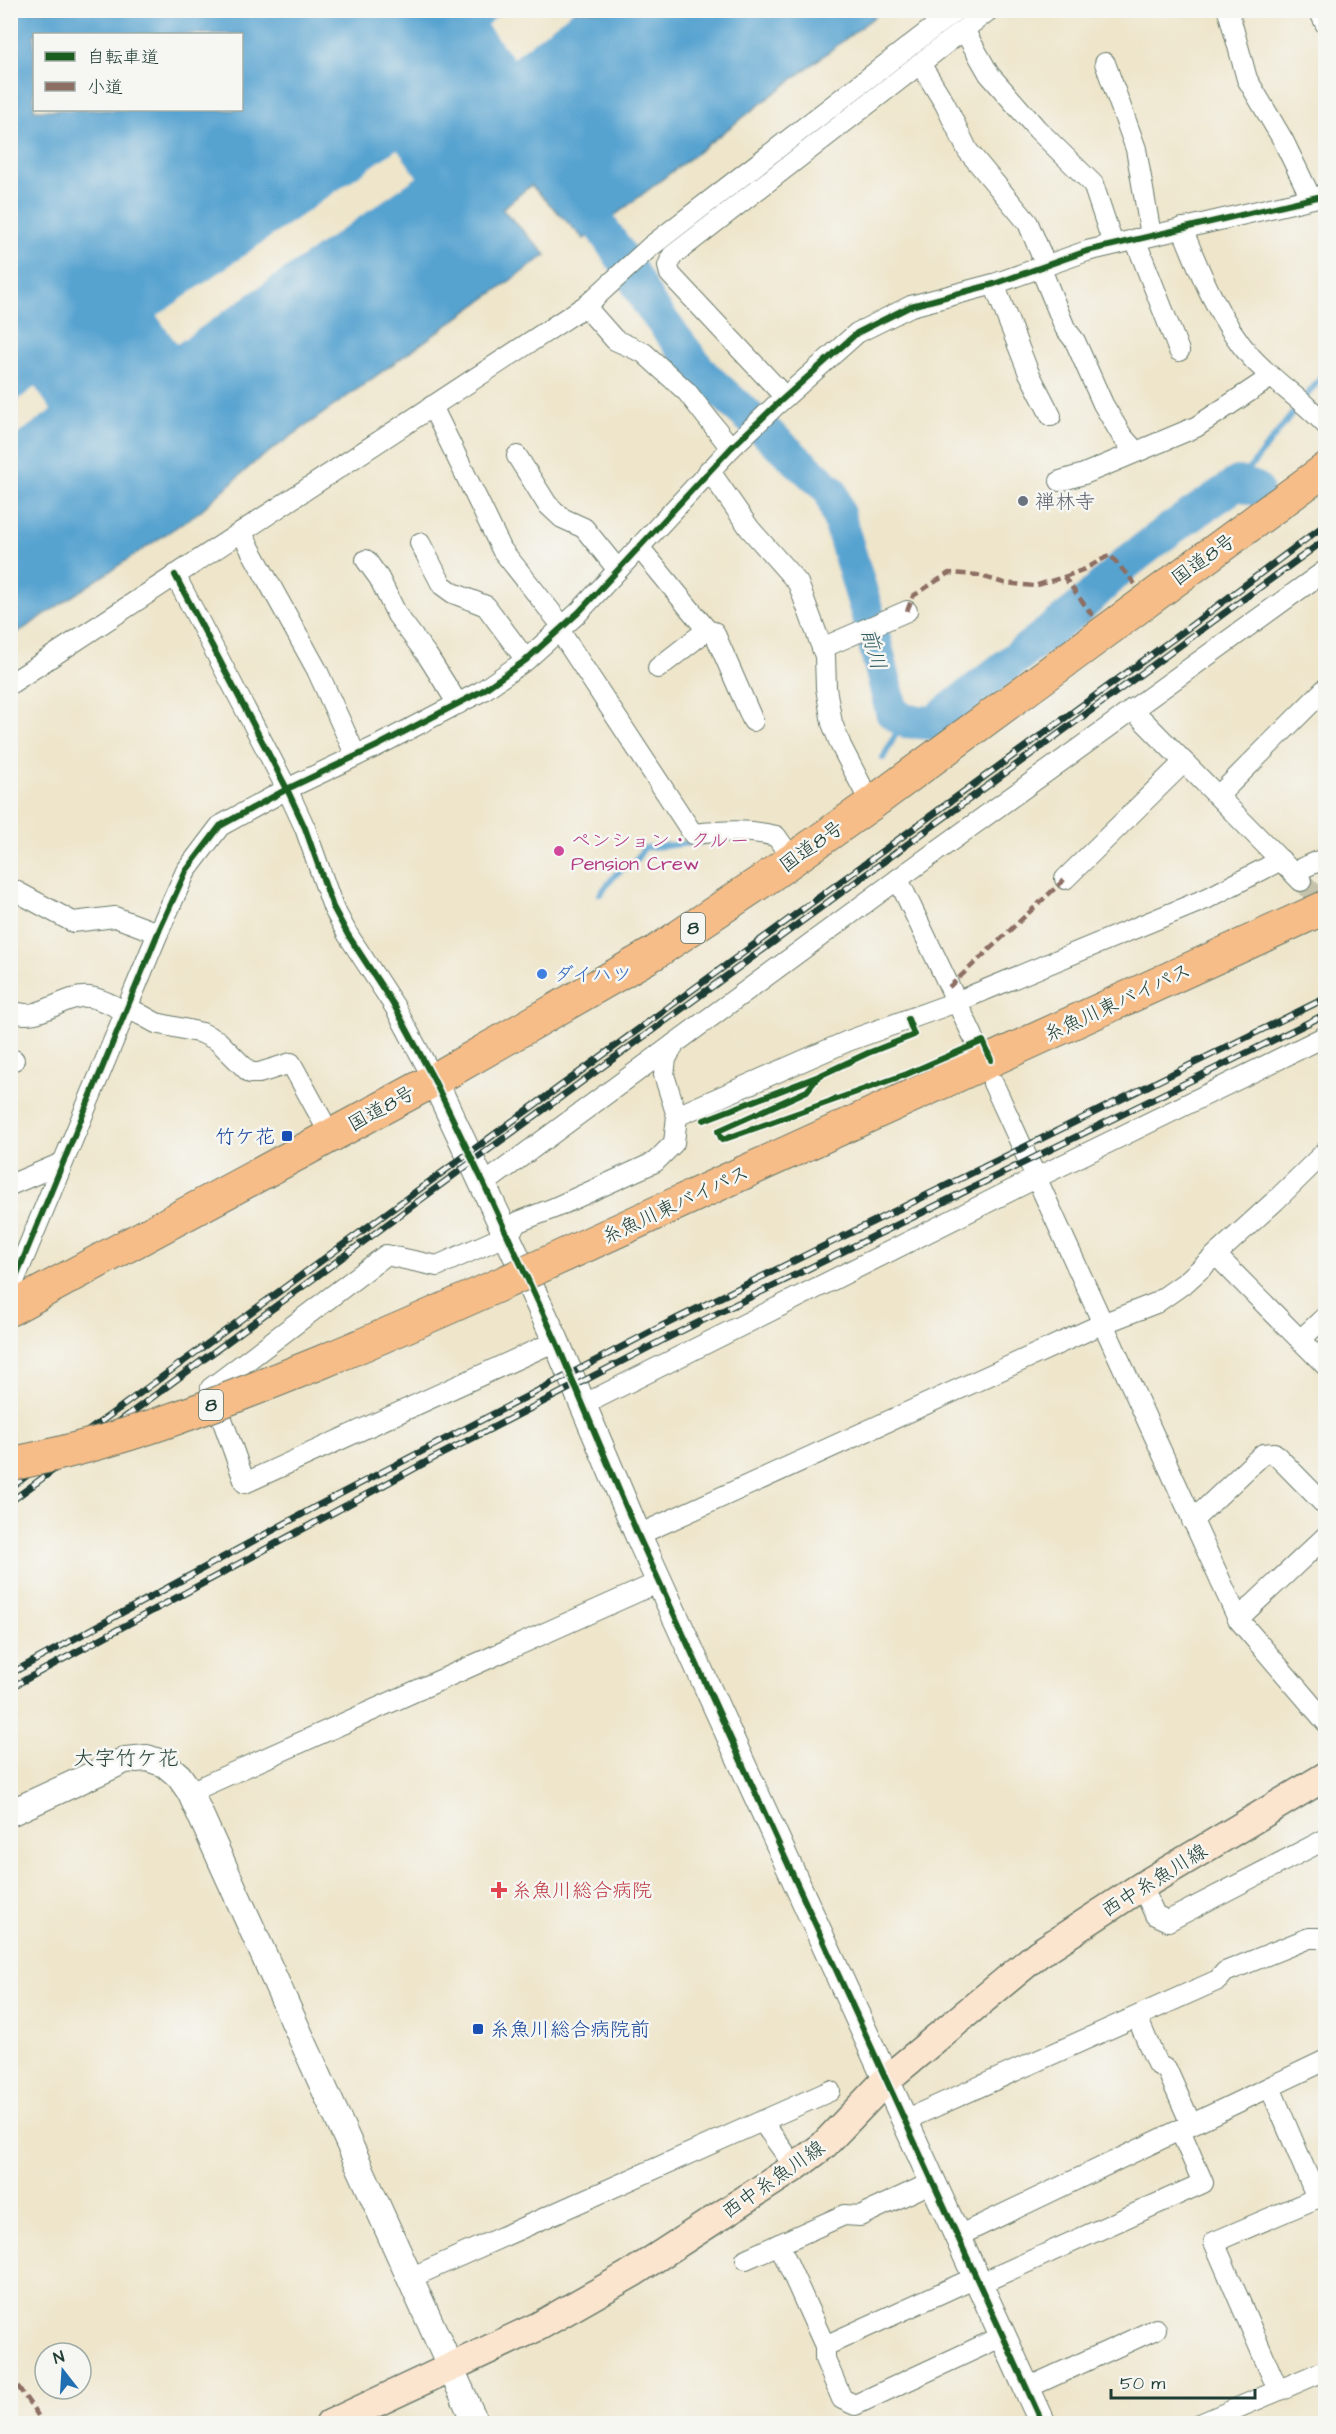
<svg xmlns="http://www.w3.org/2000/svg" width="1336" height="2434" font-family="'Architects Daughter','Klee One',sans-serif">
  <rect width="100%" height="100%" fill="#f6f6f2"/>
  <filter id="ink" filterUnits="userSpaceOnUse"><feTurbulence type="fractalNoise" baseFrequency=".0167" numOctaves="2"/><feDisplacementMap in="SourceGraphic" scale="12" xChannelSelector="R" yChannelSelector="G"/><feConvolveMatrix kernelMatrix="1 2 1 2 8 2 1 2 1" color-interpolation-filters="sRGB"/></filter>
  <filter id="wash" filterUnits="userSpaceOnUse"><feTurbulence type="fractalNoise" baseFrequency=".008" numOctaves="4" result="noise"/><feDisplacementMap in="SourceGraphic" scale="24" xChannelSelector="R" yChannelSelector="G"/><feGaussianBlur stdDeviation="1.35" result="paint"/><feColorMatrix in="noise" values="0 0 0 0 0 0 0 0 0 0 0 0 0 0 0 0 0 1.4 0 .05"/><feComposite in="paint" operator="in"/></filter>
  <g filter="url(#wash)">
    <rect width="100%" height="100%" fill="#eee5ca"/>
    <path fill="#57a3d0" stroke="#3b7082" stroke-width="1.5" fill-rule="evenodd" d="M11,11H882L584,239L531,185L502,209L546,255L255,462L199,512L11,637ZM34,34H242V110H34Z"/>
    <g fill="#eee5ca">
      <polygon points="505,10 573,10 573,11 513,58 487,25"/>
      <polygon points="397,149 417,177 177,344 157,316"/>
      <polygon points="35,387 51,410 11,439 11,405"/>
    </g>
    <g fill="none" stroke-linecap="round" stroke-linejoin="round">
      <g stroke="#57a3d0" stroke-width="6">
        <polyline points="1238,483 1326,371"/>
        <polyline points="883,758 899,728 899,717"/>
        <polyline points="600,894 616,874 636,860 644,848 701,842"/>
      </g>
      <polyline stroke="#57a3d0" stroke-width="34" points="601,227 627,265 649,304 704,376 831,491 869,619 892,712 905,721 933,723 1078,609 1125,564 1169,530 1238,483 1256,489"/>
    </g>
  </g>
  <g filter="url(#ink)">
    <g fill="none" stroke-linecap="round" stroke-linejoin="round">
      <polyline stroke="#c5c3ac" stroke-width="20" stroke-dasharray="20 10" stroke-linecap="butt" points="1301,881 1326,905"/>
      <defs>
        <g id="minor">
          <polyline points="1228,10 1247,79 1283,140 1311,198"/>
          <polyline points="1319,10 1326,25"/>
          <polyline points="964,30 989,74 1037,129 1093,184 1113,244"/>
          <polyline points="1105,63 1136,149 1151,235"/>
          <polyline points="921,65 945,104 968,151 1028,223 1046,266"/>
          <path d="M1182,228C1200,273 1219,320 1251,357C1274,382 1303,400 1326,425"/>
          <polyline points="1135,239 1179,351"/>
          <polyline points="1041,269 1065,328 1075,341 1103,404 1122,436 1136,452"/>
          <polyline points="994,284 1028,371 1051,416"/>
          <polyline points="585,306 615,340 644,353 687,392 731,448"/>
          <polyline points="785,397 670,274 668,266 672,256 989,10"/>
          <polyline points="432,406 502,550 563,627"/>
          <polyline points="517,456 547,504 562,518 584,528 618,570"/>
          <polyline points="709,470 750,529 798,583 825,656 826,688 832,723 841,746 871,804"/>
          <polyline points="1060,481 1084,474 1196,427 1271,377"/>
          <polyline points="241,532 317,670 356,756"/>
          <polyline points="420,543 442,585 453,593 486,606 526,660"/>
          <polyline points="639,547 707,630 714,632 753,721"/>
          <polyline points="366,560 379,578 397,615 427,655 458,704"/>
          <polyline points="175,575 287,789 305,828 333,907 348,935 395,1007 434,1080"/>
          <path d="M559,630L693,834C721,831 748,829 776,836L793,860"/>
          <polyline points="822,648 907,611"/>
          <polyline points="658,668 707,630"/>
          <polyline points="10,684 588,304 650,247 956,10"/>
          <polyline points="1132,709 1301,881"/>
          <polyline points="1218,796 1326,688"/>
          <polyline points="1293,872 1326,858"/>
          <polyline points="898,879 973,1036"/>
          <polyline points="1065,879 1184,762"/>
          <polyline points="10,888 73,922 115,917 158,933"/>
          <polyline points="127,1007 156,1023 202,1033 218,1041 250,1073 259,1073 291,1063 331,1136"/>
          <path d="M10,1010C38,1025 61,994 89,997C100,998 114,1006 125,1011"/>
          <polyline points="10,1061 14,1060"/>
          <polyline points="993,1083 1238,1619 1326,1722"/>
          <polyline points="677,1116 848,1041 956,1002 1208,898 1281,860"/>
          <polyline points="484,1184 898,879 1326,570"/>
          <polyline points="10,1185 62,1163"/>
          <polyline points="1216,1255 1326,1366"/>
          <polyline points="10,1291 158,933 186,871 220,826 287,789 377,746 482,691 526,660 579,612 731,448 775,406 857,333 911,306 994,284 1087,251 1326,195"/>
          <polyline points="1300,1340 1326,1316"/>
          <polyline points="556,1341 245,1483 211,1388 386,1255 437,1266 507,1235 518,1222 554,1208 655,1162 674,1143 677,1116 664,1075 666,1059 674,1044"/>
          <polyline points="581,1406 1036,1178 1326,1036"/>
          <polyline points="1192,1521 1263,1454 1274,1453 1326,1506"/>
          <polyline points="638,1535 1102,1324 1156,1303 1186,1282 1275,1201 1326,1151"/>
          <polyline points="1238,1619 1326,1536"/>
          <polyline points="190,1792 659,1582"/>
          <polyline points="1142,1886 1155,1915 1168,1921 1326,1839"/>
          <polyline points="1137,2017 1157,2064 1167,2070 1191,2124"/>
          <polyline points="1270,2087 1317,2198 1214,2242 1278,2390"/>
          <polyline points="905,2120 1218,1980 1225,1972 1309,1938 1326,1938"/>
          <polyline points="762,2121 830,2091"/>
          <polyline points="958,2236 1326,2060"/>
          <polyline points="779,2244 825,2346"/>
          <polyline points="746,2259 844,2215 860,2216 933,2182"/>
          <polyline points="976,2277 825,2346 825,2359 842,2399 855,2405 1003,2336"/>
          <polyline points="410,2278 762,2121 795,2167"/>
          <polyline points="979,2284 1203,2183 1180,2130"/>
          <polyline points="1027,2388 1156,2329"/>
          <polyline points="1200,2424 1326,2370"/>
        </g>
        <g id="tertiary">
          <polyline points="434,1080 556,1341 638,1535 1043,2424"/>
          <polyline points="10,1813 125,1760 147,1758 165,1764 179,1776 190,1792 476,2424"/>
        </g>
        <polyline id="secondary" points="330,2424 539,2326 634,2272 795,2167 823,2146 887,2079 1038,1954 1142,1886 1326,1776"/>
        <g id="trunk">
          <polyline points="745,1172 1326,907"/>
          <polyline points="10,1309 434,1080 656,952 765,879 871,804 1326,469"/>
        </g>
      </defs>
      <use href="#minor" stroke="#677868" stroke-width="22"/>
      <use href="#tertiary" stroke="#677868" stroke-width="28"/>
      <use href="#secondary" stroke="#677868" stroke-width="31"/>
      <use href="#trunk" stroke="#677868" stroke-width="35"/>
      <use href="#minor" stroke="#fff" stroke-width="20"/>
      <use href="#tertiary" stroke="#fff" stroke-width="26"/>
      <use href="#secondary" stroke="#fce5cf" stroke-width="28"/>
      <use href="#trunk" stroke="#f7bd88" stroke-width="33"/>
      <defs>
        <g id="rail">
          <polyline points="10,1488 1192,625 1326,524"/>
          <polyline points="10,1502 473,1161 1326,539"/>
          <polyline points="10,1674 317,1506 660,1327 1326,998"/>
          <polyline points="10,1688 430,1460 665,1339 1326,1014"/>
        </g>
      </defs>
      <use href="#rail" stroke="#1f3d34" stroke-width="7"/>
      <use href="#rail" stroke="#f6f6f2" stroke-width="4.5" stroke-dasharray="14" stroke-linecap="butt"/>
      <defs>
        <path id="trunk-bridge" d="M10,1464C118,1444 223,1402 324,1361C466,1302 606,1236 745,1172"/>
      </defs>
      <use href="#trunk-bridge" stroke="#677868" stroke-width="35" stroke-linecap="butt"/>
      <use href="#trunk-bridge" stroke="#f7bd88" stroke-width="33"/>
      <g stroke="#8d6e63" stroke-width="4.5" stroke-dasharray="9 4.5" stroke-linecap="butt">
        <polyline points="1064,577 1085,569 1110,555 1135,584"/>
        <polyline points="907,611 913,596 949,573 977,575 1004,583 1034,586 1064,577 1093,616"/>
        <polyline points="949,987 1065,879"/>
        <polyline points="10,2375 44,2424"/>
      </g>
      <defs>
        <g id="cycleway">
          <polyline points="175,575 287,789 305,828 333,907 348,935 395,1007 434,1080 484,1184 556,1341 638,1535 1043,2424"/>
          <polyline points="819,1076 807,1091 718,1131 722,1140 907,1074 983,1041 991,1060"/>
          <polyline points="704,1120 819,1076 868,1053 914,1035 908,1019"/>
          <polyline points="10,1291 158,933 186,871 220,826 287,789 377,746 482,691 526,660 579,612 731,448 775,406 857,333 911,306 994,284 1087,251 1326,195"/>
        </g>
      </defs>
      <use href="#cycleway" stroke="#f6f6f2" stroke-width="10"/>
      <use href="#cycleway" stroke="#1b5e20" stroke-width="6"/>
    </g>
  </g>
  <circle fill="#6b7280" stroke="#f6f6f2" stroke-width="2" cx="1023" cy="501" r="6"/>
  <circle fill="#d1479c" stroke="#f6f6f2" stroke-width="2" cx="559" cy="851" r="6"/>
  <circle fill="#3f7fe0" stroke="#f6f6f2" stroke-width="2" cx="542" cy="974" r="6"/>
  <g fill="#1a4fb4" stroke="#f6f6f2" stroke-width="2">
    <rect x="281" y="1130" width="12" height="12" rx="3"/>
    <rect x="472" y="2023" width="12" height="12" rx="3"/>
  </g>
  <path fill="#e0444e" stroke="#f6f6f2" stroke-width="2" d="M496 1881h6v6h6v6h-6v6h-6v-6h-6v-6h6z"/>
  <g text-anchor="middle" stroke-width="5" stroke-linejoin="round" paint-order="stroke">
    <g fill="#f6f6f2" stroke="#60746d" stroke-width="1.5">
      <rect x="681" y="913" width="24" height="30" rx="4.5"/>
      <rect x="199" y="1390" width="24" height="30" rx="4.5"/>
    </g>
    <g font-size="18" font-weight="bold" fill="#1f3d34">
      <text x="693" y="934">8</text>
      <text x="211" y="1411">8</text>
    </g>
    <g font-size="20" fill="#5b616d" stroke="#f6f6f2" text-anchor="start">
      <text x="1035" y="508">禅林寺</text>
    </g>
    <g font-size="20" fill="#1f3d34" stroke="#f6f6f2">
      <text transform="translate(1203 559) rotate(-36)" y="7">国道8号</text>
      <text transform="translate(811 846) rotate(-36)" y="7">国道8号</text>
      <text transform="translate(1117 1002) rotate(-25)" y="7">糸魚川東バイパス</text>
      <text transform="translate(381 1108) rotate(-29)" y="7">国道8号</text>
      <text transform="translate(675 1204) rotate(-25)" y="7">糸魚川東バイパス</text>
      <text transform="translate(1154 1880) rotate(-32)" y="7">西中糸魚川線</text>
      <text transform="translate(773 2179) rotate(-35)" y="7">西中糸魚川線</text>
    </g>
    <g font-size="20" fill="#b23c85" stroke="#f6f6f2" text-anchor="start">
      <text x="571" y="847">ペンション・クルー<tspan x="571" dy="23">Pension Crew</tspan></text>
    </g>
    <g font-size="20" fill="#366cbe" stroke="#f6f6f2" text-anchor="start">
      <text x="554" y="981">ダイハツ</text>
    </g>
    <g font-size="20" fill="#164399" stroke="#f6f6f2" text-anchor="end">
      <text x="275" y="1143">竹ケ花</text>
      <text x="490" y="2036" text-anchor="start">糸魚川総合病院前</text>
    </g>
    <g font-size="20" fill="#be3a42" stroke="#f6f6f2" text-anchor="start">
      <text x="512" y="1897">糸魚川総合病院</text>
    </g>
    <g font-size="21" font-style="italic" fill="#305c63" stroke="#f6f6f2">
      <text transform="translate(874 649) rotate(75)" y="7">前川</text>
    </g>
    <g font-size="21" fill="#1f3d34" stroke="#f6f6f2">
      <text x="126" y="1765">大字竹ケ花</text>
    </g>
  </g>
  <rect width="1336" height="2434" fill="none" stroke="#f6f6f2" stroke-width="36"/>
  <rect x="33" y="33" width="210" height="78" fill="#f6f6f2" stroke="#a0aca6" stroke-width="1.5"/>
  <rect x="45" y="52" width="30" height="9" fill="#1b5e20" stroke="#a0aca6" stroke-width="1.5"/>
  <text x="87" y="63" font-size="18" fill="#1f3d34">自転車道</text>
  <rect x="45" y="82" width="30" height="9" fill="#8d6e63" stroke="#a0aca6" stroke-width="1.5"/>
  <text x="87" y="93" font-size="18" fill="#1f3d34">小道</text>
  <g transform="translate(63 2371) rotate(343)"><circle r="28" fill="#f6f6f2" stroke="#a0aca6" stroke-width="1.5"/>
  <path d="M0-4.5L10 22L0 15L-10 22Z" fill="#1f6fb2"/>
  <text y="-9" font-size="16" font-weight="bold" text-anchor="middle" fill="#1f3d34">N</text>
  </g>
  <path d="M1111 2389v9h144v-9" fill="none" stroke="#1f3d34" stroke-width="3"/>
  <text x="1120" y="2389" font-size="18" fill="#1f3d34" stroke="#f6f6f2" stroke-width="4.5" paint-order="stroke">50 m</text>
</svg>
